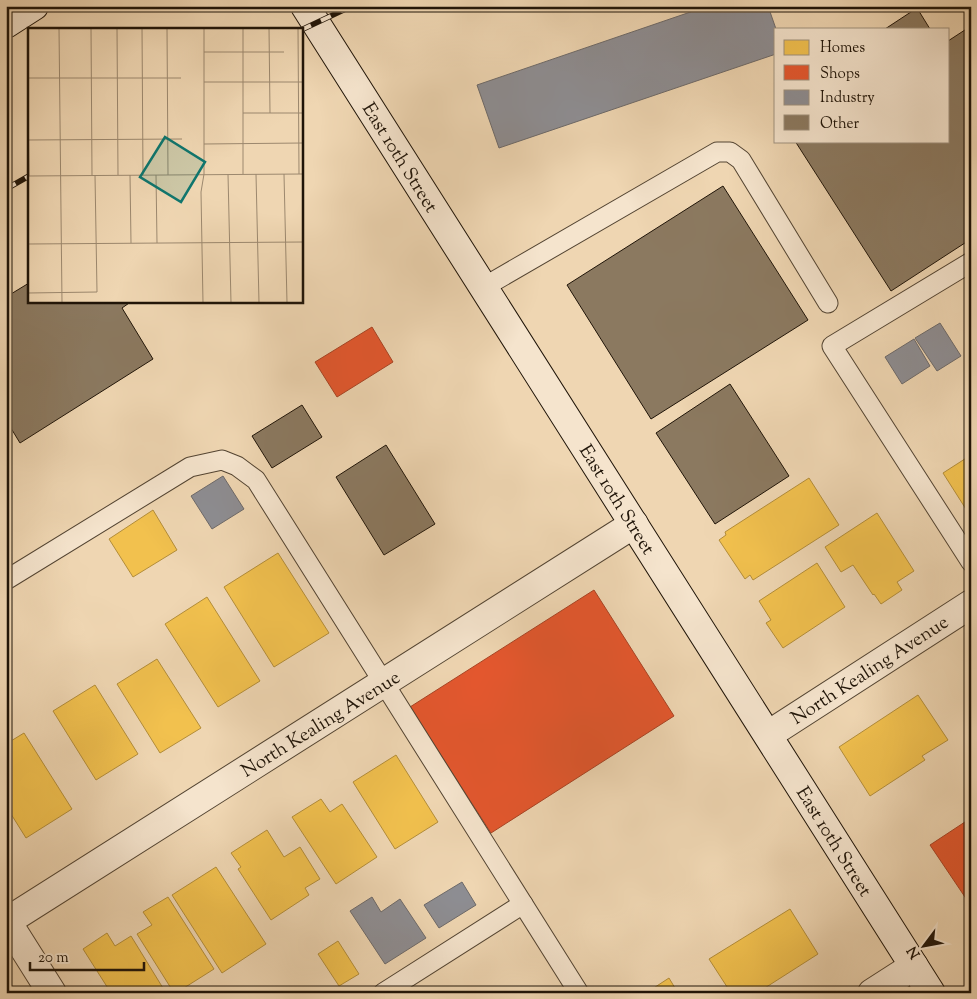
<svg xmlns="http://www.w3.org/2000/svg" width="977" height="999" font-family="'Sorts Mill Goudy',serif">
  <rect width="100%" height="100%" fill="#efd6b2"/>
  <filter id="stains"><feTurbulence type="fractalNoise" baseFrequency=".004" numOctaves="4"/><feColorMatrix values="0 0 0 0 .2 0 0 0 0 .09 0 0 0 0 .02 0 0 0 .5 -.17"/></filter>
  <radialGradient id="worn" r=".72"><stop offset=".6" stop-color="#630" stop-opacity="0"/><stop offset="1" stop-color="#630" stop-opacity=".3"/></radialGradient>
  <g fill="#f2c14e" stroke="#b38d39">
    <polygon points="971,455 971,517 943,473"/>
    <polygon points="809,478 839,525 753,580 750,575 745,579 719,540 726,535 725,532"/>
    <polygon points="153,510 177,550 133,577 109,539"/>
    <polygon points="877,513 914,571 897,582 902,590 881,604 874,594 873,595 853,565 841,572 825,547"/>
    <polygon points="278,553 329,633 274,667 224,587"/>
    <polygon points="817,563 845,607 783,648 766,623 771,620 759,601"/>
    <polygon points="207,597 260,681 218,707 165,624"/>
    <polygon points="157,659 201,728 160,753 117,684"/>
    <polygon points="95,685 138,754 96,780 53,711"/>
    <polygon points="918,695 948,740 922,756 925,760 870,796 839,747"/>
    <polygon points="24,733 72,809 26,838 6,806 6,744"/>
    <polygon points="396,755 438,822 395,849 353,782"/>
    <polygon points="321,799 330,812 342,804 377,857 336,884 292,817"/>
    <polygon points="267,830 284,857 300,847 320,879 305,888 309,895 271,920 238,869 241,867 231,853"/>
    <polygon points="216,867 266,944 222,973 172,895"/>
    <polygon points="168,897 214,969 176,993 174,993 137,934 152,925 143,912"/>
    <polygon points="790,909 818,954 757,993 731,993 709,959"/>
    <polygon points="107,933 115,946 131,936 166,993 111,993 83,949"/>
    <polygon points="338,941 359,974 339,986 318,954"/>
    <polygon points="669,978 678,993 646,993"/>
  </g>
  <g fill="#e4572e" stroke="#a94323">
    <polygon points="372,327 393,362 337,397 315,362"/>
    <polygon points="594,590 674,716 491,833 410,707"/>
    <polygon points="971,818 971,897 967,900 930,845"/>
  </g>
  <g fill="#8d8d92" stroke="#6c6969">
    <polygon points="708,6 768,6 776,29 776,54 499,148 477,85"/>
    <polygon points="940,323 961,356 937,371 915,338"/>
    <polygon points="914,339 930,366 902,384 885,357"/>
    <polygon points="223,476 244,509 212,529 191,496"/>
    <polygon points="462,882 476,905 439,928 424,905"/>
    <polygon points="372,897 381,912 400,899 426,938 385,964 350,911"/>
  </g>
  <g fill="#8b7960" stroke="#1f1408">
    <polygon points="917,8 930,29 885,29"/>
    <polygon points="971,26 971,239 891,291 795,141 948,141 948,41"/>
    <polygon points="723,186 808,320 651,419 567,285"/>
    <polygon points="29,283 29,301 132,301 122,308 153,359 20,443 6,420 6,297"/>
    <polygon points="730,384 789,476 715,524 656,433"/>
    <polygon points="302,405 322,437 272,468 252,436"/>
    <polygon points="386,445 435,524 384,555 336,477"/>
  </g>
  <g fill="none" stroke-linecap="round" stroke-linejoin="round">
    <defs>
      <g id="service">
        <polyline points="971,262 832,346 971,562"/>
        <polyline points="484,287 717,152 730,152 741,160 828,303"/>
        <polyline points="6,580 190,467 222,460 237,466 256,480 579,993"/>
        <polyline points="383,993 523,904"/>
      </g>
      <g id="minor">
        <polyline points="768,735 971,604"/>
        <polyline points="6,920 52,993"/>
        <polyline points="6,922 634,524"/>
        <polyline points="872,993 914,966"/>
      </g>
      <g id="secondary">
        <polyline points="305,6 931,993"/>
        <polyline points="6,24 34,6"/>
      </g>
    </defs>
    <use href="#service" stroke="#534432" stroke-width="21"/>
    <use href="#minor" stroke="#534432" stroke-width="30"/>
    <use href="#secondary" stroke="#1f1408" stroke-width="30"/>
    <use href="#service" stroke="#f5e4cd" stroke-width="19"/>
    <use href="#minor" stroke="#f5e4cd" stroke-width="28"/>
    <use href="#secondary" stroke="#f5e4cd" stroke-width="28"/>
    <defs>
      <g id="rail">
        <polyline points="301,30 352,6"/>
        <polyline points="6,189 29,176"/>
      </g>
    </defs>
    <use href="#rail" stroke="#1f1408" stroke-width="5.5"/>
    <use href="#rail" stroke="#f5e4cd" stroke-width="4" stroke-dasharray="11" stroke-linecap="butt"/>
  </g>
  <g text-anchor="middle" stroke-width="5" stroke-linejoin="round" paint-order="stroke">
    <g font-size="19" fill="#1f1408" stroke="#f5e4cd">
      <text transform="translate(401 157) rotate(58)" y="7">East 10th Street</text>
      <text transform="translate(618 499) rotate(58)" y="7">East 10th Street</text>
      <text transform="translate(869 669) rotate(-33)" y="7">North Kealing Avenue</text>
      <text transform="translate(320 723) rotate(-32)" y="7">North Kealing Avenue</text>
      <text transform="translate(835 841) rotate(58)" y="7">East 10th Street</text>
    </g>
  </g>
  <g transform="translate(28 28)">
    <rect width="275" height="275" fill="#efd6b2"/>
    <path fill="none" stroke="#9c886e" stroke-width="1" d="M31,0L34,275M63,0L64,147M89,0L90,147M114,0L115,147M139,0L140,147M215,0V146M241,0L242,85M270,0L271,146M176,24H256M0,50H153M176,54H275M0,72L1,148M215,85H275M0,112L154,111M176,116L275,115M200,146L203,275M228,146L231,275M256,146L259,275M102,147L103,215M128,147L129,215M0,148L275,146M0,216L275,214M0,265L69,264L67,147M175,275L173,164L176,146V0"/>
    <path fill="#0f766e" fill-opacity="0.15" stroke="#0f766e" stroke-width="2.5" d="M137,109L177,134L153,174L112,149Z"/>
    <rect width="275" height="275" fill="none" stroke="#1f1408" stroke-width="2.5"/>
  </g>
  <rect width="977" height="999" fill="none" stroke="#efd6b2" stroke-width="25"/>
  <rect x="8" y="8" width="962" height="984" fill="none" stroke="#1f1408" stroke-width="2.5"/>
  <rect x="12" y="12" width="952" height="974" fill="none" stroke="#1f1408"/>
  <rect x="774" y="28" width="175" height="115" fill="#f5e4cd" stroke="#9f917e"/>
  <rect x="784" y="40" width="25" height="15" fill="#f2c14e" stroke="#9f917e"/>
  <text x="820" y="52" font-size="15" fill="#1f1408">Homes</text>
  <rect x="784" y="65" width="25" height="15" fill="#e4572e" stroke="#9f917e"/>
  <text x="820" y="78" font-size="15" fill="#1f1408">Shops</text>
  <rect x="784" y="90" width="25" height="15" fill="#8d8d92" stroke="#9f917e"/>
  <text x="820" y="102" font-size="15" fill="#1f1408">Industry</text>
  <rect x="784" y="115" width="25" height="15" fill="#8b7960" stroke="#9f917e"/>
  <text x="820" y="128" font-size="15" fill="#1f1408">Other</text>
  <g transform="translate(924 946) rotate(238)" stroke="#f5e4cd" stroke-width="4" paint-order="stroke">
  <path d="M0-4L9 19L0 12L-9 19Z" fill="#1f1408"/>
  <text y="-8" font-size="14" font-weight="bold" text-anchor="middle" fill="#1f1408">N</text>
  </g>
  <path d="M30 962v8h114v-8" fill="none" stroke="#1f1408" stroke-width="2.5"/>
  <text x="38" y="962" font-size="15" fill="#1f1408" stroke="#f5e4cd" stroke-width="4" paint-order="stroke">20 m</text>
  <rect width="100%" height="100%" filter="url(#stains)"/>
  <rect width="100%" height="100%" fill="url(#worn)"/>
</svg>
